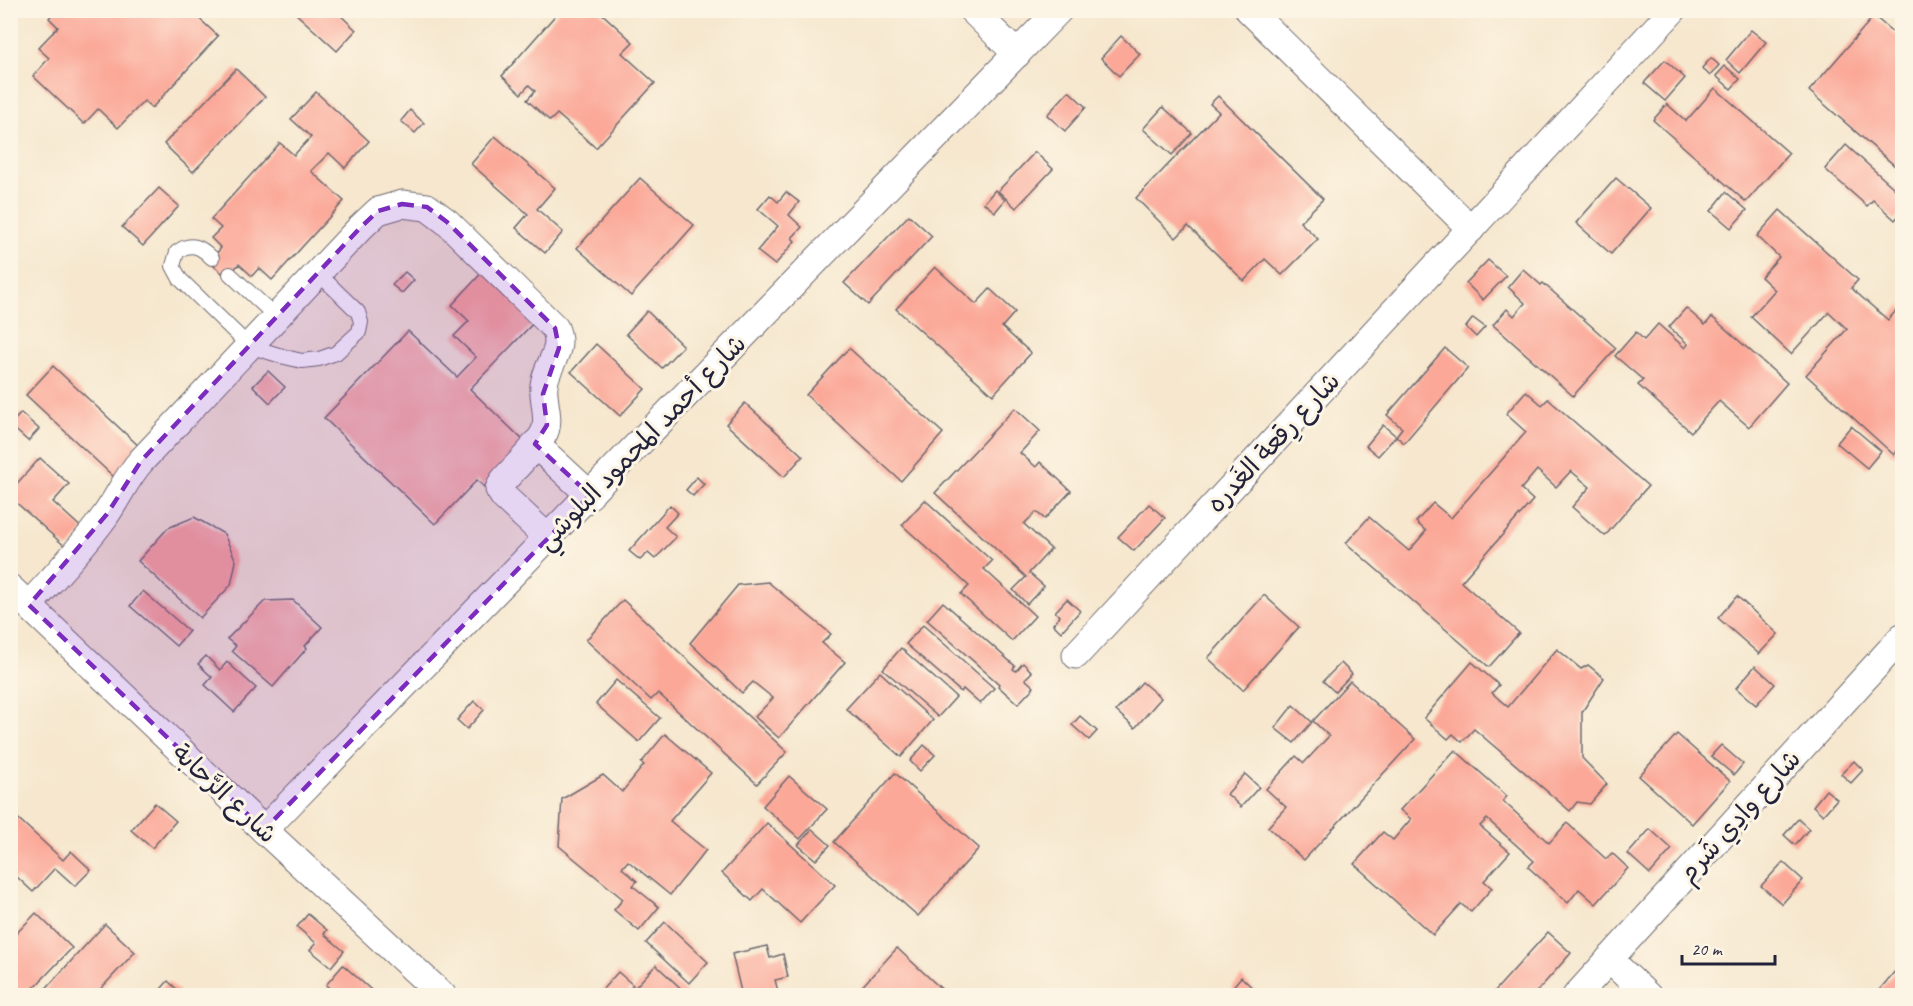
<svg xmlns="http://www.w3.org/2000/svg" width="1913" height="1006" font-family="Caveat,'Playpen Sans Arabic',sans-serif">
  <rect width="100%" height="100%" fill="#fcf5e5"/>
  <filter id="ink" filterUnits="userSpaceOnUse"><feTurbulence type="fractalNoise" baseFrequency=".0167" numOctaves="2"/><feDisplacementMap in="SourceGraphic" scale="12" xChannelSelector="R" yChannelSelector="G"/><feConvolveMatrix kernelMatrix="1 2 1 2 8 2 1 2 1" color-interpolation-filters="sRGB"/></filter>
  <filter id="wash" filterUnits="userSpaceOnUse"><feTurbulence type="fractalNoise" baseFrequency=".008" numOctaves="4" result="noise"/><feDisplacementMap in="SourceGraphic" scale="24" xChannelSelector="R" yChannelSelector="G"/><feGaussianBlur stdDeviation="1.35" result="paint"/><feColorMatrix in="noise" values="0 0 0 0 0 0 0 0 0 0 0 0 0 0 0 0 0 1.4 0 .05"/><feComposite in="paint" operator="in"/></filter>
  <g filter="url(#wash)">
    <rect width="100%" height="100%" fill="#f6e7ce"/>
    <g id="blocks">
      <g fill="#fba898">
        <polygon points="56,10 190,10 218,36 152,108 144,101 118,128 98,109 84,124 33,76 49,58 38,48 58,27 49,18"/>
        <polygon points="292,10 335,10 356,30 337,51"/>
        <polygon points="560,10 598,10 633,42 622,53 655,83 596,148 557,114 550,121 527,100 535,91 529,85 521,94 502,76"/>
        <polygon points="1874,16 1902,40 1902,172 1809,91"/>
        <polygon points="1751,30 1766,42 1740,73 1726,60"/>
        <polygon points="1121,36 1140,54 1119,76 1101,58"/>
        <polygon points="1711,58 1719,65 1710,76 1702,68"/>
        <polygon points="1665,60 1685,78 1665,101 1644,83"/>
        <polygon points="1725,66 1740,79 1731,89 1716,76"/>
        <polygon points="236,69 265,97 193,172 164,144"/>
        <polygon points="1715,88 1789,153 1746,202 1653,120 1667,104 1686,121"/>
        <polygon points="1069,91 1086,107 1065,131 1047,115"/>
        <polygon points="316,92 369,141 345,168 329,153 311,171 344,201 272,280 259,268 252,276 239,264 227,277 209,262 221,248 211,238 221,228 211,219 280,143 294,155 311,137 291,119"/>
        <polygon points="1218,96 1323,199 1300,222 1318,239 1282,275 1265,259 1244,281 1188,226 1176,238 1136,198 1219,112 1210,104"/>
        <polygon points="1163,107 1192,133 1172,155 1143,129"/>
        <polygon points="410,110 424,123 415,133 401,121"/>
        <polygon points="495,136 555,188 537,209 563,232 545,253 516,228 528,214 471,164"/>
        <polygon points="1846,145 1895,189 1902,180 1902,212 1895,220 1873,200 1867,206 1825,169"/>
        <polygon points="1035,152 1053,169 1016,208 998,191"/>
        <polygon points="640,178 694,225 631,296 577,248"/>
        <polygon points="1616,178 1651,208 1611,254 1576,223"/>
        <polygon points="159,188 179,206 143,246 122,227"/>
        <polygon points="995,190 1005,200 995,212 984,203"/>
        <polygon points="786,192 799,202 789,215 802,227 792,238 795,241 775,265 757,251 778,226 758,209 770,195 778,202"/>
        <polygon points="1726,192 1747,210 1731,228 1711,211"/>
        <polygon points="1780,210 1858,280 1851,288 1888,320 1902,304 1902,445 1894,455 1806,375 1847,329 1829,312 1791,354 1751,317 1775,290 1761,277 1779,257 1757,236"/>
        <polygon points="909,215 932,236 868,305 844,283"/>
        <polygon points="1488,260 1506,276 1483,300 1466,283"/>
        <polygon points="488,266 540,316 470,389 526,443 484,487 477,480 435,524 324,418 408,331 457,377 476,357 454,336 469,321 452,305"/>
        <polygon points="935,267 976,304 990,289 1015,312 1002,327 1031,353 993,395 896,309"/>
        <polygon points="1523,269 1541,285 1543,283 1616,348 1573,396 1493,325 1507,309 1514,316 1525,303 1508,287"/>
        <polygon points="405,272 414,280 402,293 392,285"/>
        <polygon points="1686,308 1705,325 1712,317 1787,383 1749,427 1719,401 1691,432 1638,385 1643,380 1615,356 1636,332 1644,340 1658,324 1685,348 1688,344 1669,327"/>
        <polygon points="647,311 683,346 662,368 626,334"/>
        <polygon points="1473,318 1485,327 1476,337 1466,327"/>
        <polygon points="596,344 645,389 620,416 571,372"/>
        <polygon points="849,348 943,433 901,481 806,395"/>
        <polygon points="1445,348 1468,368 1404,443 1396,436 1402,428 1387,415"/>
        <polygon points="53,366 142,449 115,478 26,395"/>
        <polygon points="268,371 285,387 270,403 253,386"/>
        <polygon points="1526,391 1542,405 1548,399 1648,486 1605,536 1572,507 1590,487 1571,471 1556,487 1537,470 1521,489 1533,500 1461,582 1519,633 1489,667 1346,543 1369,517 1409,551 1426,531 1416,522 1433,503 1451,518 1526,432 1506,414"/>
        <polygon points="745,403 803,456 784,477 726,424"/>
        <polygon points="1015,408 1040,431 1020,453 1036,467 1040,462 1071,491 1045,519 1036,512 1024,524 1051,549 1029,573 1044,586 1027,604 1013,590 1026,577 935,493"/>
        <polygon points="21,413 39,429 28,441 10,425"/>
        <polygon points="1383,425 1396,436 1378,456 1366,446"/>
        <polygon points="1851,426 1881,451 1867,468 1837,443"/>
        <polygon points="40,458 69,484 53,502 84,530 68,549 10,497 10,491"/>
        <polygon points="697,477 704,484 693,496 686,490"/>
        <polygon points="925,500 992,561 984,569 1035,616 1012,641 961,594 969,586 902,525"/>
        <polygon points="1149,504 1165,518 1134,551 1118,537"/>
        <polygon points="670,505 678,513 665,527 676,537 655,559 648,553 640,560 629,551"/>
        <polygon points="194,517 224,534 236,561 231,585 200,618 138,561 168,528"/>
        <polygon points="768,582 831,634 822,643 845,662 779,738 755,717 773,698 753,682 742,693 690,643 738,585"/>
        <polygon points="143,591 189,631 176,646 130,606"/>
        <polygon points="1264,595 1299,627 1243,690 1208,658"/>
        <polygon points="1737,596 1778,634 1759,654 1718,618"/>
        <polygon points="1067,599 1080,611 1061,632 1053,624 1060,616 1055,612"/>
        <polygon points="293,600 322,627 305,646 307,648 273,687 232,651 236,646 227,639 265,601"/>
        <polygon points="623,600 787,752 757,784 658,693 651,700 586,640"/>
        <polygon points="943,602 1015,666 1013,669 1016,671 1023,663 1032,672 1025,679 1034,687 1018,704 998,686 999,684 927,620"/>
        <polygon points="923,625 994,688 980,704 963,689 961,692 906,644"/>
        <polygon points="901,648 956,697 938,717 883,669"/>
        <polygon points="1557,649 1581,669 1588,665 1604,678 1582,712 1582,758 1607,784 1590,804 1577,802 1570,811 1474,729 1462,742 1453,734 1448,739 1424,718 1472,662 1499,685 1492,693 1508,707"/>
        <polygon points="206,656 220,670 227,662 256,688 234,712 205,685 212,677 198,664"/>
        <polygon points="1341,663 1352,674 1335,692 1323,681"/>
        <polygon points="1755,666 1775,684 1756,705 1736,688"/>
        <polygon points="880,672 933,720 901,757 846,709"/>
        <polygon points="616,680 660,718 639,742 596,704"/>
        <polygon points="1350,681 1415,739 1304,860 1268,827 1286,807 1266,789 1296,756 1304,763 1329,736 1313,721"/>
        <polygon points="1142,682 1161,698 1135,728 1116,711"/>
        <polygon points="474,701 484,710 467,729 457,720"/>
        <polygon points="1293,705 1312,722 1294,743 1275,728"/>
        <polygon points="1080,716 1097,731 1089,740 1072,725"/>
        <polygon points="665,734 711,773 670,821 706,850 670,895 628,861 622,868 637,881 633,886 659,907 639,931 614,910 623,899 559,846 562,799 603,775 622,792 644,765 641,763"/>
        <polygon points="1677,734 1730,781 1692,824 1639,776"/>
        <polygon points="924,745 935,755 920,771 910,761"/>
        <polygon points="1721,745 1743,764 1734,775 1711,756"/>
        <polygon points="1455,750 1507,796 1503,801 1549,843 1567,823 1606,859 1612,853 1628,868 1596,904 1579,889 1568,903 1528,867 1534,861 1487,819 1480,826 1510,852 1484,881 1492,888 1471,912 1461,904 1433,935 1354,864 1383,832 1393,840 1411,819 1400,810"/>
        <polygon points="1854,761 1863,770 1851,783 1841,774"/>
        <polygon points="895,773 979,848 918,916 834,842"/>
        <polygon points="1245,774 1259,787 1241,807 1227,794"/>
        <polygon points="789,776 827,809 800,839 763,806"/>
        <polygon points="1826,790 1837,799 1823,815 1813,806"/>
        <polygon points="155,803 176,821 152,848 131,830"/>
        <polygon points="10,811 63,860 71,851 91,870 75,886 55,868 33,892 17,877 10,884"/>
        <polygon points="1798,819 1809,829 1795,845 1784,835"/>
        <polygon points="767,823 835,885 800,923 763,889 752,901 722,873"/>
        <polygon points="812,829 830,845 816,860 798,845"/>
        <polygon points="1650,829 1672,849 1650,874 1628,854"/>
        <polygon points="1783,862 1803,880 1782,904 1761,886"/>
        <polygon points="36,913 72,948 26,996 10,996 10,940"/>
        <polygon points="308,914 327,930 324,934 344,951 331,967 310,950 316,943 297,927"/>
        <polygon points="665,922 708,962 689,983 646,943"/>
        <polygon points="105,924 135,952 94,996 39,996"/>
        <polygon points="1548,932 1571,953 1533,996 1493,996 1492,994"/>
        <polygon points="767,946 770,958 783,954 788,977 775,980 779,995 742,996 732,954"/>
        <polygon points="897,948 949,996 863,996 858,991"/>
        <polygon points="1902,963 1902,996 1874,996"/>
        <polygon points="343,965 378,996 337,996 326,985"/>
        <polygon points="656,965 689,996 627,996"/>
        <polygon points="618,972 633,985 624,996 606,996 601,991"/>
        <polygon points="1241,977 1256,991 1252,996 1238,996 1231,989"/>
        <polygon points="168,981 184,996 155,996"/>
      </g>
    </g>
  </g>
  <g filter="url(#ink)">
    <use href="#blocks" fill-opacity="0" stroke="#6c676e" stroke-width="1.5"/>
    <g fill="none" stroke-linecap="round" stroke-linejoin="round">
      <defs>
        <g id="lane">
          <path d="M212,258C201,247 191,241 177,252L173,266L180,279L249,346L285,357L302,361L319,359L336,353L359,332L361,322L358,312L318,273"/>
          <polyline points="230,274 276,317"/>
        </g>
        <g id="street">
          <polyline points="972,10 1017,54"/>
          <polyline points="1249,10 1471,229"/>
          <polyline points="535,444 590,495"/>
          <polyline points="10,588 264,830 443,996"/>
          <path d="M29,605C55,576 82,548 105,516C118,498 126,478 141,461L360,228L378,211L402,204L427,207L447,222L555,328C565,351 547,362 544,385C542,401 552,421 543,435C533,451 516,466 503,481L499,489L504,497L548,538"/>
          <polyline points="1076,655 1673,10"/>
          <polyline points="264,830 1059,10"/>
          <polyline points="1609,959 1648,996"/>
          <polyline points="1576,996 1902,637"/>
        </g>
      </defs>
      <use href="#lane" stroke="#6c676e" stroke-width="16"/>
      <use href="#street" stroke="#6c676e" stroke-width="29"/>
      <use href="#lane" stroke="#fff" stroke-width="14"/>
      <use href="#street" stroke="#fff" stroke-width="27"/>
    </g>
  </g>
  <path fill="#7b2cbf" fill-opacity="0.2" stroke="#7b2cbf" stroke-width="4.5" stroke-dasharray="12 8" stroke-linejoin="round" d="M402,204L427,207L447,222L555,328L559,348L543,394L547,425L535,444L590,495L264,830L29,605L107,514L141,461L360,228L378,211Z"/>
  <g text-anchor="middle" stroke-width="6" stroke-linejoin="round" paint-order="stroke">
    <g font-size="26" fill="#22223b" stroke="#fcf5e5">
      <text transform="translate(641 442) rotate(-46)" y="9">شارع أحمد المحمود البلوشي</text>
      <text transform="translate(1273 442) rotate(-47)" y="9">شارع رِقعة الغَدره</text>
      <text transform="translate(225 793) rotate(43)" y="9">شارع الرَّحابة</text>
      <text transform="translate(1739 816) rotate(-48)" y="9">شارع وادِي شَرم</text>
    </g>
  </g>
  <rect width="1913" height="1006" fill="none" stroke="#fcf5e5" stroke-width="36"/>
  <path d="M1682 955v9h93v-9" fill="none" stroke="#22223b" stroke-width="3"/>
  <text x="1691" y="955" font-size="18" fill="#22223b" stroke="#fcf5e5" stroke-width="4.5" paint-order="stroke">20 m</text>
</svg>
